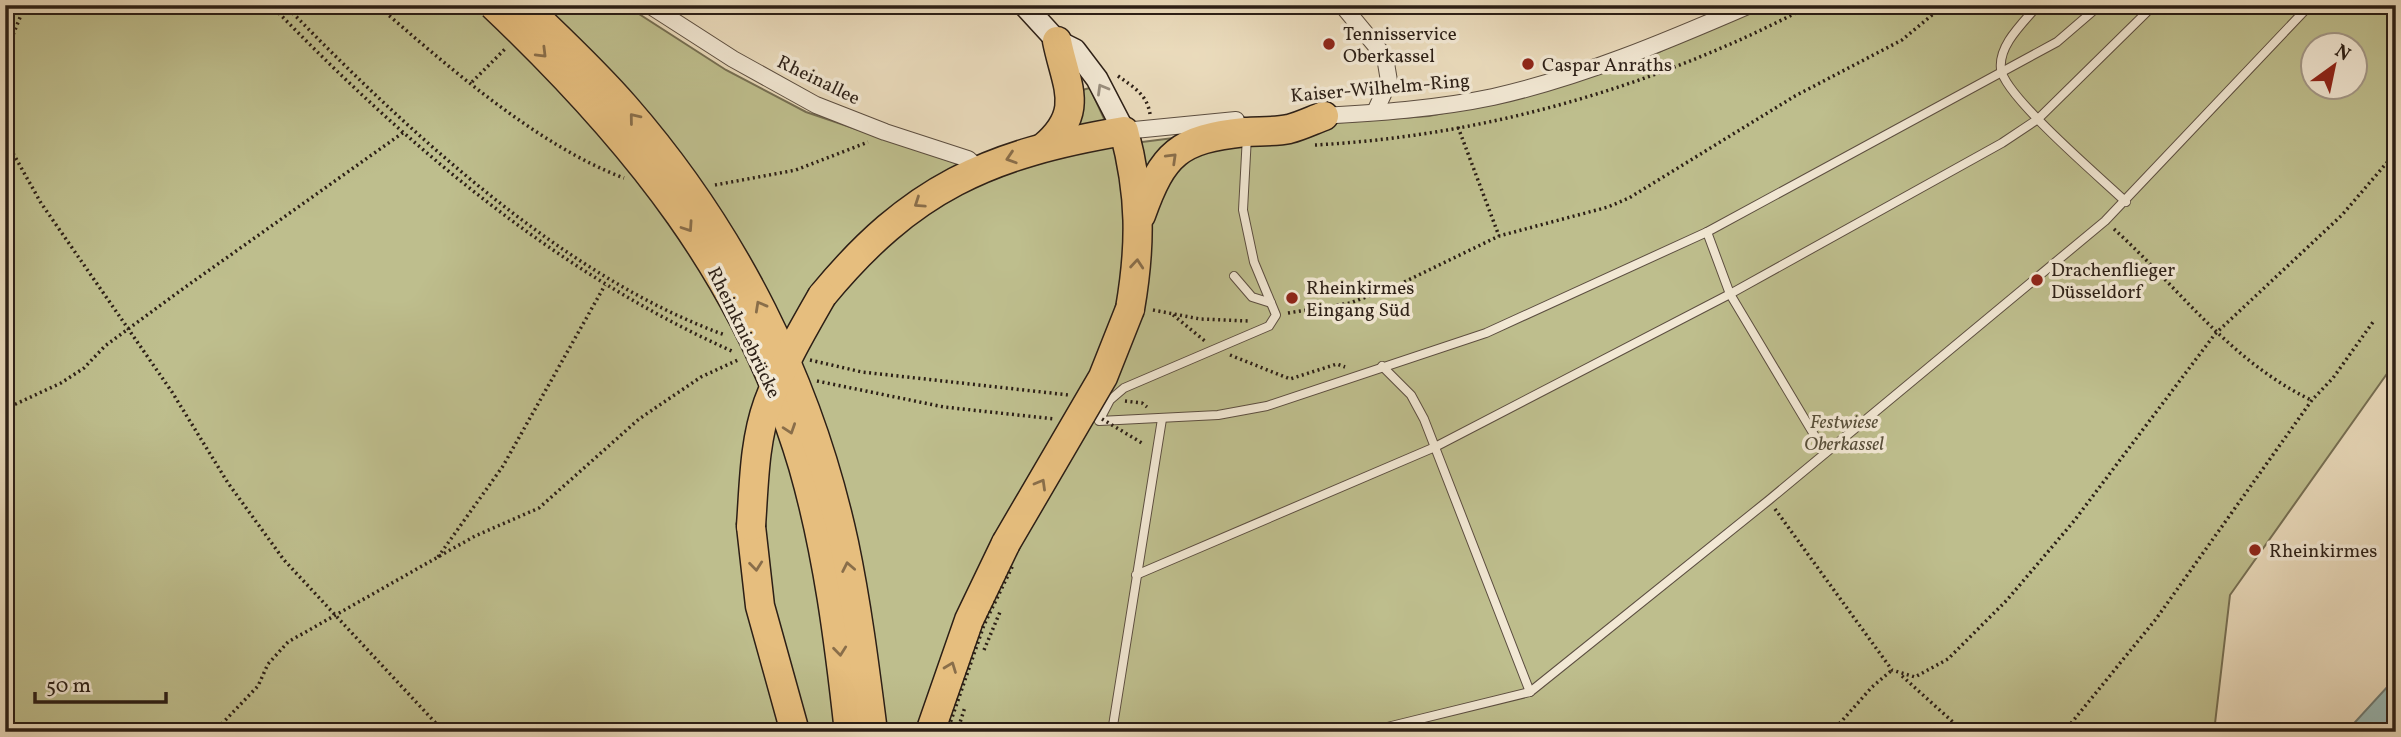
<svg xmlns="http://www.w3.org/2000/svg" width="2401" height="737" font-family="Vollkorn,serif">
  <rect width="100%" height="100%" fill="#ebdcbd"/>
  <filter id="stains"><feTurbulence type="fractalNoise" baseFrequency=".00286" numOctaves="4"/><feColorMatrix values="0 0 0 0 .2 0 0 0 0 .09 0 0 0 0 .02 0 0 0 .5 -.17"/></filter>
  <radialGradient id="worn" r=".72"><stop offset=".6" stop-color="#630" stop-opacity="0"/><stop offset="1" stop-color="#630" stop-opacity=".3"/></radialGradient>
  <g fill="#bebe8d" stroke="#756e52" stroke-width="2" fill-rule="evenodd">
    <path d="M5,5H625L726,70L806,112L991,175L1048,154L1244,129L1429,116L1497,102L1659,52L1752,5H2396V361L2230,595L2214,732H5ZM2314,46H2356V88H2314Z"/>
    <polygon points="1090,88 1106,123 1072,132 1078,91"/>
  </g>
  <polygon fill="#99bab7" stroke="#6d7c77" stroke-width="2" points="2396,681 2396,732 2346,732 2389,685"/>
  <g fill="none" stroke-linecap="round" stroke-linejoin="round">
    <defs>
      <g id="lane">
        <path d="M2038,5C2024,22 1998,45 2001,69C2004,96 2102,179 2126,202"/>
        <polyline points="1247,136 1243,210 1254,262 1276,315 1269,326 1124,388 1110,400 1099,421 1218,415 1267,406 1486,333 1707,232 2057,42 2100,5"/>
        <polyline points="1707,232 1730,294 1825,453"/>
        <polyline points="1234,276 1252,297 1271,303"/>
        <polyline points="1382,366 1411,395 1424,419 1530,692"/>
        <polyline points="1136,575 1435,447 1730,294 2002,143 2038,119 2154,5"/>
        <polyline points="1112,732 1162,419"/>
        <polyline points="1367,732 1530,692 1769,500 2105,221 2310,5"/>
      </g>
      <g id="street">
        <polyline points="649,5 733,59 816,105 885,132 968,159 979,169"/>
        <polyline points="1342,5 1385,57 1389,81 1375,112"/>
        <path d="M1318,116C1376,113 1436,109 1493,97C1582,77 1667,41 1750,5"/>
        <polyline points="1124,131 1236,120"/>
      </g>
      <polyline id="secondary" points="1024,5 1057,41 1075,50 1097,79 1124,131"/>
      <g id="highway">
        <path d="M1044,147C1086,111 1066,86 1057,41"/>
        <path d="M1141,215C1163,153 1179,139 1245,132C1259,131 1275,132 1289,129C1301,126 1313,120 1324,116"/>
        <path d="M822,296C911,188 988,154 1124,131C1141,195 1141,245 1130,309"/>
        <polyline points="751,526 760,606 795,732"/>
        <polyline points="930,732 969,620 1006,543"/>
      </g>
    </defs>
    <use href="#lane" stroke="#5c4e40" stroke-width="10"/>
    <use href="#street" stroke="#5c4e40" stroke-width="18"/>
    <use href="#secondary" stroke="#2c1f16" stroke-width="24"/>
    <use href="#highway" stroke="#2c1f16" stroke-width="31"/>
    <g stroke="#2c1f16" stroke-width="3.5" stroke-dasharray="2 3.5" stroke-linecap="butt">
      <path d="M271,5C406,145 555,272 734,352"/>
      <path d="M285,5C403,127 563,277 725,335"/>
      <path d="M377,5C446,65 538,146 624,178"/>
      <polyline points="5,55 25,5"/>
      <path d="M1118,76C1133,87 1147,94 1150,114"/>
      <polyline points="472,82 507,47"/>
      <polyline points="1458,127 1499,236"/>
      <polyline points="5,139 41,203 172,392 228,483 284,560 444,732"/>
      <path d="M1315,145C1487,136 1660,85 1811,5"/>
      <polyline points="715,185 796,170 868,142"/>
      <path d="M2114,229C2180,289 2229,360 2311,400"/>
      <polyline points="1153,310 1200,319 1249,321"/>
      <polyline points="1288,313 1350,303 1398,285 1499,236 1608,207 1629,198 1795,96 1902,40 1944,5"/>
      <polyline points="1173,315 1205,341"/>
      <polyline points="1230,355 1290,379 1337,364 1345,367"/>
      <polyline points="810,360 862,372 1069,395"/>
      <polyline points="817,381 944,407 1055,419"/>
      <polyline points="1125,401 1142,403 1147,407"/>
      <polyline points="5,409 61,383 84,368 105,346 184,288 404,132"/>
      <polyline points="1775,509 1892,670 1915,677 1948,659 2007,600 2074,521 2215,334 2342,215 2396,152"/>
      <polyline points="438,557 503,466 605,285"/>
      <polyline points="984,650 1000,612"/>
      <polyline points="1902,676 1964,732"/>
      <polyline points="214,732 258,686 268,664 288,642 475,536 539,508 639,419 701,377 740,359"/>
      <polyline points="957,732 965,707"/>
      <polyline points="1832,732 1872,687 1892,670"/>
      <polyline points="2064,732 2156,619 2312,400 2333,378 2373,322"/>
    </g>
    <use href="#lane" stroke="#f2e8d4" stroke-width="8"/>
    <use href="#street" stroke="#f2e8d4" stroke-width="16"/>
    <use href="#secondary" stroke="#f2e8d4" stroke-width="21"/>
    <use href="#highway" stroke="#e6be7e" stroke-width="28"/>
    <defs>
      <g id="highway-bridge">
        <path d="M493,5C633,138 747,277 803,466C828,553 839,642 849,732"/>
        <path d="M524,5C558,38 594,71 625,107C734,232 809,381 844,543C857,605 865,669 873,732"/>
        <path d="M751,526C754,485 754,442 768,403C782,365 802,331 822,296"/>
        <polyline points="1006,543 1103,377 1130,309"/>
      </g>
    </defs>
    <use href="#highway-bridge" stroke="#2c1f16" stroke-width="31" stroke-linecap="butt"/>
    <g stroke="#2c1f16" stroke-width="3.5" stroke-dasharray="2 3.5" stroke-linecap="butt">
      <polyline points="1102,419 1142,443"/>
      <polyline points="947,732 984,625 1013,565"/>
    </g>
    <use href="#highway-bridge" stroke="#e6be7e" stroke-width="28"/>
  </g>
  <defs><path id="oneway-chevron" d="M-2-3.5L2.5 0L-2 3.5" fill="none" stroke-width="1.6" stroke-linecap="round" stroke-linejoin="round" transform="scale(1.75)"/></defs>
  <g stroke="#896e4a">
    <use href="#oneway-chevron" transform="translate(542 53) rotate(45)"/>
    <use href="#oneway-chevron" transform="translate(634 118) rotate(-129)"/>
    <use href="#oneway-chevron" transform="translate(1011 158) rotate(162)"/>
    <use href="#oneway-chevron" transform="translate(1172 158) rotate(-44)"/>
    <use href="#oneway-chevron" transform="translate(919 203) rotate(146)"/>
    <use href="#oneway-chevron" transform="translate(688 227) rotate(56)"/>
    <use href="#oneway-chevron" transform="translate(1137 264) rotate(-85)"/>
    <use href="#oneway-chevron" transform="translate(760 306) rotate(-119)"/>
    <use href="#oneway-chevron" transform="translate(790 429) rotate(71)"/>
    <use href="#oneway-chevron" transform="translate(1041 484) rotate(-60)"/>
    <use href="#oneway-chevron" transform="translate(756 566) rotate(84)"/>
    <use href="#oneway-chevron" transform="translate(848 567) rotate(-101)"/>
    <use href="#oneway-chevron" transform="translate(840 651) rotate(84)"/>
    <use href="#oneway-chevron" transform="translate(951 667) rotate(-69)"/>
  </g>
  <use stroke="#998e7e" href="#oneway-chevron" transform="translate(1102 89) rotate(-120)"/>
  <g fill="#8f2418" stroke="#f2e8d4" stroke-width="2.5">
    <circle cx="1329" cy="44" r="7"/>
    <circle cx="1528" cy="64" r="7"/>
    <circle cx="2037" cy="280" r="7"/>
    <circle cx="1292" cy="298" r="7"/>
    <circle cx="2255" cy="550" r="7"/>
  </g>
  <g text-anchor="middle" stroke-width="7" stroke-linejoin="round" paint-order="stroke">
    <g font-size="19" fill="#2c1f16" stroke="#f2e8d4" text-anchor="start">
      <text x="1343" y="40">Tennisservice<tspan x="1343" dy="22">Oberkassel</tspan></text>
      <text x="1542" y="71">Caspar Anraths</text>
      <text x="2051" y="276">Drachenflieger<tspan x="2051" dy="22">Düsseldorf</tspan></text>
      <text x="1306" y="294">Rheinkirmes<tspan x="1306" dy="22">Eingang Süd</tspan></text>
      <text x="2269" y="557">Rheinkirmes</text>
    </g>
    <g font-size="19" fill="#2c1f16" stroke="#f2e8d4">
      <text transform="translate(819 79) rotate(26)" y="7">Rheinallee</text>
      <text transform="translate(1380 87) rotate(-5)" y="7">Kaiser-Wilhelm-Ring</text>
      <text transform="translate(745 332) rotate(64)" y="7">Rheinkniebrücke</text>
    </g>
    <g font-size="19" font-style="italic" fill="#584f3a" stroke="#f2e8d4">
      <text x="1844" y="428">Festwiese<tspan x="1844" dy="22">Oberkassel</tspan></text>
    </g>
  </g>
  <rect width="2401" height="737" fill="none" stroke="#ebdcbd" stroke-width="28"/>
  <rect x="7" y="7" width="2387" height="723" fill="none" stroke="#2c1f16" stroke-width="3.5"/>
  <rect x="14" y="14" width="2373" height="709" fill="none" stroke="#2c1f16" stroke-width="2"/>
  <g transform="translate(2334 66) rotate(33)"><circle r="33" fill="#f2e8d4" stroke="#a39888" stroke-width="2"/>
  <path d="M0-5L12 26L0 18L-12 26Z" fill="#8f2418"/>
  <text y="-10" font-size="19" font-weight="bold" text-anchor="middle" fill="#2c1f16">N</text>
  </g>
  <path d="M35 692v10h131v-10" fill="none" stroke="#2c1f16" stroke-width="3.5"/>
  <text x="46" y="692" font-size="21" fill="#2c1f16" stroke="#f2e8d4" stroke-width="5" paint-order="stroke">50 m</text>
  <rect width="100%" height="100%" filter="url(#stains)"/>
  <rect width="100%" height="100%" fill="url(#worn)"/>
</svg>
